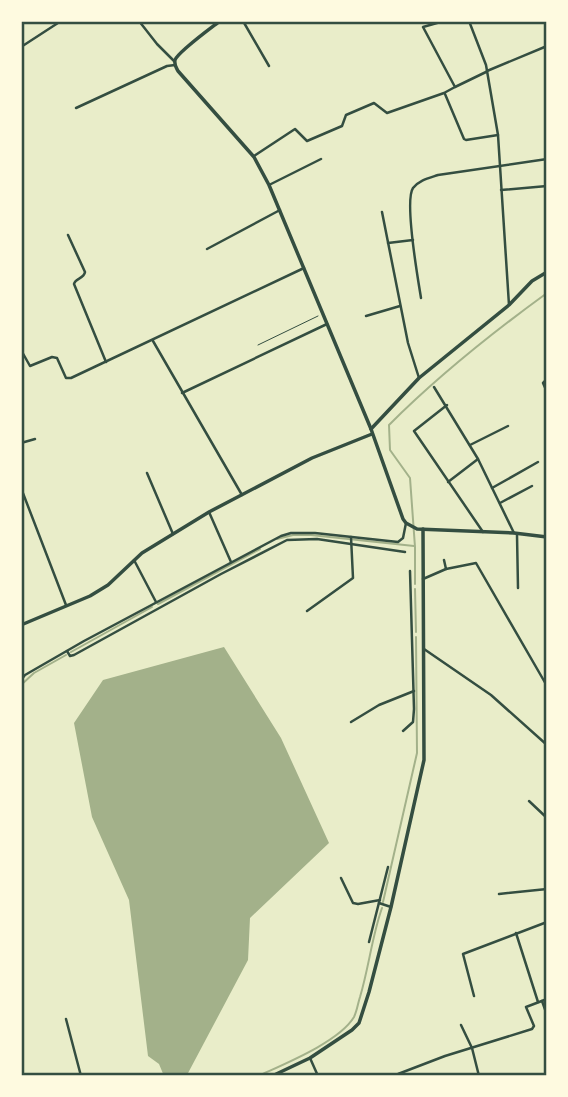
<svg xmlns="http://www.w3.org/2000/svg" width="568" height="1097" font-family="Cabin,sans-serif">
  <rect width="100%" height="100%" fill="#e9edc9"/>
  <polygon fill="#a3b18a" points="224,647 281,738 329,843 250,918 248,960 187,1075 164,1076 159,1064 148,1056 129,900 92,817 74,723 103,680"/>
  <g fill="none" stroke-linecap="round" stroke-linejoin="round">
    <g stroke="#a3b18a" stroke-width="2">
      <polyline points="277,539 293,535 311,535 414,546"/>
      <path d="M415,584V547L410,478L390,450L389,425C437,377 492,333 547,293"/>
      <polyline points="415,589 416,632"/>
      <polyline points="158,604 260,549"/>
      <polyline points="71,652 152,607"/>
      <polyline points="21,685 34,673 66,655"/>
      <polyline points="383,902 417,753 416,637"/>
      <path d="M258,1076C284,1064 339,1042 354,1017C357,1011 358,1003 360,997C369,967 372,936 382,908"/>
    </g>
    <polyline stroke="#344e41" stroke-width="1" points="258,345 318,316"/>
    <g stroke="#344e41" stroke-width="2.5">
      <polyline points="139,21 157,44 174,61"/>
      <polyline points="243,21 269,66"/>
      <polyline points="469,21 486,65 498,135 509,305"/>
      <polyline points="21,47 61,21"/>
      <polyline points="487,71 547,46"/>
      <polyline points="455,87 486,72"/>
      <polyline points="445,94 464,139 466,140 498,135"/>
      <polyline points="76,108 167,66 175,65"/>
      <polyline points="254,156 295,129 307,141 342,126 346,115 374,103 387,113 444,93 455,87 423,27 444,21"/>
      <polyline points="269,185 321,159"/>
      <polyline points="501,190 547,186"/>
      <polyline points="382,212 408,343 419,378"/>
      <path d="M68,235L85,272C84,279 75,278 74,284L106,362"/>
      <polyline points="388,243 413,240"/>
      <polyline points="207,249 280,210"/>
      <path d="M421,298C418,279 404,201 413,188C419,180 429,178 438,175L547,159"/>
      <polyline points="366,316 400,306"/>
      <polyline points="153,341 242,495"/>
      <polyline points="21,350 30,366 52,357 57,358 66,378 71,378 304,268"/>
      <polyline points="547,379 543,383 547,392"/>
      <polyline points="434,387 478,459 514,533"/>
      <polyline points="182,393 327,324"/>
      <polyline points="447,405 414,431 483,532"/>
      <polyline points="21,443 35,439"/>
      <polyline points="470,445 508,426"/>
      <polyline points="147,473 173,534"/>
      <polyline points="448,482 478,459"/>
      <polyline points="21,488 66,605"/>
      <polyline points="492,488 538,462"/>
      <polyline points="500,503 532,486"/>
      <polyline points="209,512 231,562"/>
      <polyline points="517,535 518,588"/>
      <polyline points="134,560 156,602"/>
      <polyline points="444,560 446,569 476,563 547,686"/>
      <polyline points="423,579 446,569"/>
      <polyline points="307,611 353,578 351,537"/>
      <polyline points="424,649 491,695 547,745"/>
      <polyline points="67,651 70,656 74,655 221,574 287,540 317,539 405,552"/>
      <polyline points="21,680 25,675 84,641 281,536 291,533 315,533 398,542 403,538 406,523"/>
      <polyline points="351,722 379,705 414,691"/>
      <polyline points="403,731 413,722 414,709 410,571"/>
      <polyline points="529,801 547,818"/>
      <polyline points="341,878 353,903 358,904 380,900"/>
      <polyline points="499,894 547,889"/>
      <polyline points="379,903 391,907"/>
      <polyline points="516,933 538,1002"/>
      <polyline points="369,942 388,867"/>
      <polyline points="474,996 463,954 547,922"/>
      <polyline points="542,1001 547,1015"/>
      <polyline points="66,1019 81,1076"/>
      <polyline points="461,1025 472,1048 479,1076"/>
      <polyline points="310,1058 318,1076"/>
      <polyline points="399,1076 398,1074 445,1056 532,1029 534,1026 526,1007 547,999"/>
    </g>
    <g stroke="#344e41" stroke-width="3.5">
      <polyline points="371,429 419,378 509,305 532,281 547,272"/>
      <polyline points="21,625 90,596 108,585 142,553 209,512 312,458 372,434"/>
      <polyline points="272,1076 310,1058 352,1030 359,1023 369,992 391,907 424,760 423,529"/>
    </g>
    <path stroke="#344e41" stroke-width="3.5" d="M220,21C211,28 178,52 175,60C174,65 176,67 178,71L254,157L269,185L371,429L403,519L406,523L417,529L514,533L547,537"/>
  </g>
  <rect width="568" height="1097" fill="none" stroke="#fefae0" stroke-width="46"/>
  <rect x="23" y="23" width="522" height="1051" fill="none" stroke="#344e41" stroke-width="2.5"/>
</svg>
